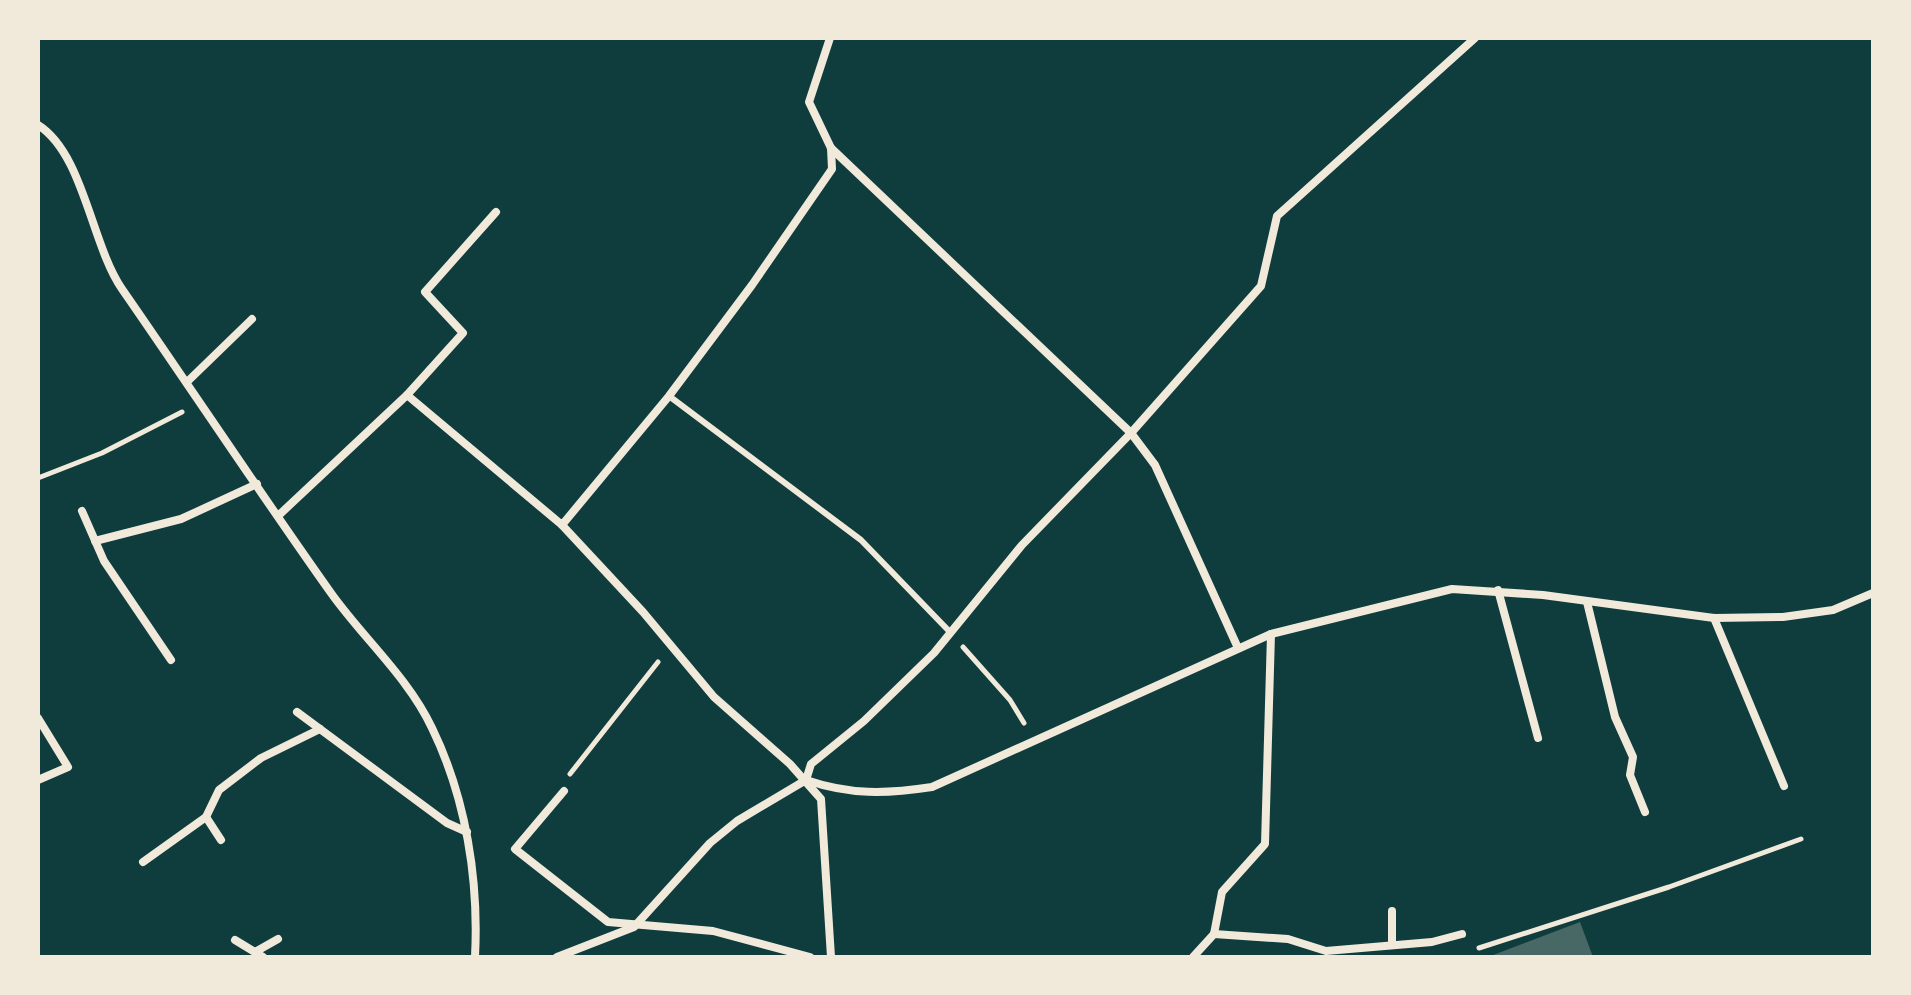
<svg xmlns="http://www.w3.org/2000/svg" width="1911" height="995" font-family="Karla,sans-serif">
  <rect width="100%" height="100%" fill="#0f3d3e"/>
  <polygon fill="#486865" points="1580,922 1593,957 1488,957"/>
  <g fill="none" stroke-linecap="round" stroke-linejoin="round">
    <g stroke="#f1e9da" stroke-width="5">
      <polyline points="38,478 102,453 182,412"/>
      <polyline points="963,647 1010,700 1024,723"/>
      <polyline points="570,774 658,662"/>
      <polyline points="1479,948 1669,887 1801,839"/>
    </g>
    <polyline stroke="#f1e9da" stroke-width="6" points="669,396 861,540 949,631"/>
    <g stroke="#f1e9da" stroke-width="8">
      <path d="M38,125C84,154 91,244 122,289C192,390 260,493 331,593C363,638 408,677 432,728C466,798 479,880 475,957"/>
      <polyline points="831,148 1131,433 1155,465 1238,648"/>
      <polyline points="187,382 252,319"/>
      <polyline points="407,395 463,333 425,292 496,212"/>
      <polyline points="82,511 104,561 171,660"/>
      <polyline points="279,515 407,395 562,525 669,396 752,285 832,169 831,148 809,102 830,38"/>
      <polyline points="562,525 643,612 714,697 790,764 821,799 831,957"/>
      <polyline points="95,541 181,519 257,484"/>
      <polyline points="1498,590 1538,738"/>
      <polyline points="1587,602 1615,717 1633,757 1630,775 1645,812"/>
      <polyline points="1714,618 1784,786"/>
      <polyline points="297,712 447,823 467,832"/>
      <polyline points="38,718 68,767 38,780"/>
      <path d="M806,780C850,795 886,794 932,787L1271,634L1452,589L1543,595L1714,618L1783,617L1833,610L1873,593"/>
      <polyline points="564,791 515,849 608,922 713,931 810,957"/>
      <polyline points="206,817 221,840"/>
      <polyline points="143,862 206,817 219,790 261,758 320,729"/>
      <polyline points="1214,934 1288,939 1326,951 1432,942 1462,934"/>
      <polyline points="235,940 263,957"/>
      <polyline points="1392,945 1392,911"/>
      <polyline points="255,952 278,939"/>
      <polyline points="557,957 634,927 710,843 737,821 806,780 811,764 864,721 934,653 1022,545 1131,433 1261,286 1277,216 1475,38"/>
      <polyline points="1193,957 1214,934 1222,892 1265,844 1271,634"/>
    </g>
  </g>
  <rect width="1911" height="995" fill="none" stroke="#f1e9da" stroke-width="80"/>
</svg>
